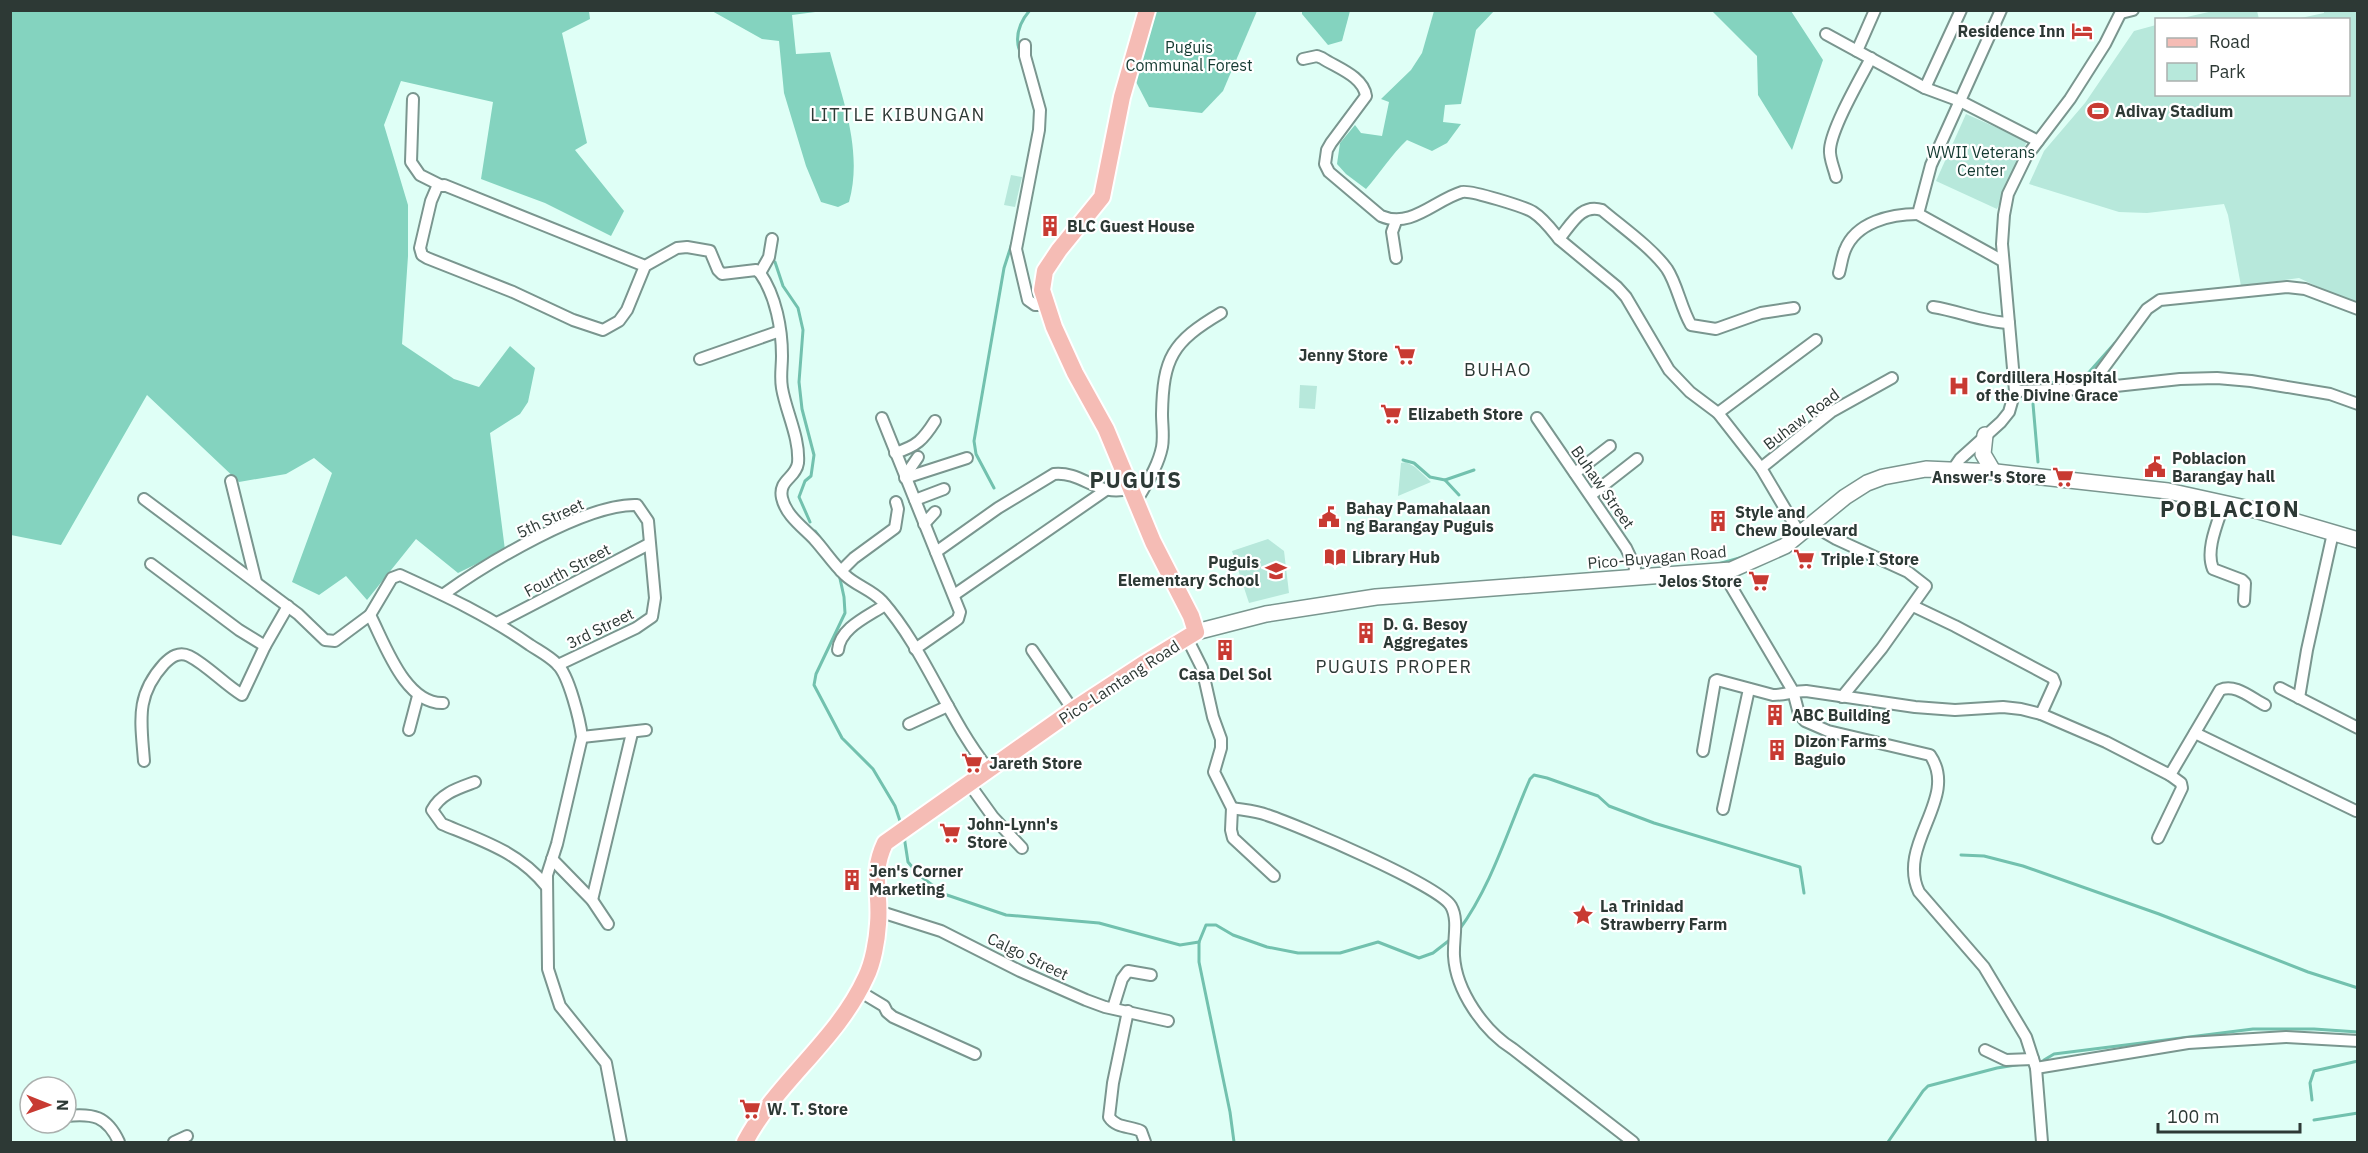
<svg xmlns="http://www.w3.org/2000/svg" width="2368" height="1153" font-family="'IBM Plex Sans',sans-serif">
  <rect width="100%" height="100%" fill="#dffff6"/>
  <g fill="#b7e8db">
    <polygon points="2213,11 2257,11 2259,19 2178,19"/>
    <polygon points="2324,11 2357,11 2357,305 2299,278 2241,286 2228,215 2224,204 2147,213 2119,212 2029,184 2044,151 2085,103 2134,31 2156,25 2156,94 2348,94 2348,20 2296,19 2324,13"/>
    <polygon points="1966,114 2027,141 1997,209 1936,181"/>
    <polygon points="1011,175 1022,177 1015,207 1004,205"/>
    <polygon points="1300,385 1317,386 1315,409 1299,408"/>
    <polygon points="1406,462 1415,467 1431,482 1398,496 1401,463"/>
    <polygon points="1268,539 1284,551 1289,593 1249,603 1232,551"/>
  </g>
  <g fill="#84d3bf">
    <polygon points="10,11 589,11 590,19 562,33 587,143 575,150 624,211 611,236 545,203 481,179 493,102 401,81 384,125 408,205 408,256 402,344 454,379 479,387 510,346 535,368 528,402 520,414 490,433 505,550 458,573 416,539 367,600 346,576 319,595 292,582 332,473 314,458 286,474 239,482 147,395 61,545 11,535"/>
    <path d="M712,11H823L792,15L796,54L830,52C843,101 863,152 849,202L838,207L821,202L806,166L784,93L779,41L762,39Z"/>
    <polygon points="1156,11 1257,11 1223,91 1202,113 1149,107 1134,78"/>
    <polygon points="1302,11 1350,11 1342,41 1328,45 1302,14"/>
    <path d="M1434,11H1494L1476,30L1461,104L1445,105L1443,122L1461,124L1447,143L1432,151L1407,140C1391,155 1380,173 1366,189L1346,174L1337,164L1340,143L1355,125L1361,133L1382,136L1389,102L1381,99L1411,70L1422,53Z"/>
    <polygon points="1712,11 1791,11 1823,60 1792,150 1758,95 1757,56"/>
  </g>
  <g fill="none" stroke-linecap="round" stroke-linejoin="round">
    <g stroke="#72c1ae" stroke-width="3">
      <path d="M1021,55C1014,39 1018,24 1030,10"/>
      <polyline points="775,262 783,286 798,308 803,330 799,382 802,409 814,455 811,476 805,481 799,497 810,522"/>
      <polyline points="2037,383 2074,382 2083,379 2115,343"/>
      <polyline points="2033,404 2038,462"/>
      <polyline points="1403,460 1414,463 1430,477 1445,480 1459,495"/>
      <polyline points="1445,480 1474,470"/>
      <polyline points="994,488 976,454 974,441 1004,268 1012,243"/>
      <polyline points="815,531 825,544"/>
      <polyline points="1718,564 1743,557"/>
      <polyline points="839,574 844,597 845,613 816,674 814,685 842,738 873,769 895,806 901,824"/>
      <polyline points="904,836 908,862 919,875 944,894 1006,915 1099,923 1180,945 1199,942"/>
      <polyline points="1961,855 1984,856 2023,866 2159,914 2308,972 2358,988"/>
      <path d="M1459,930C1492,885 1508,829 1530,779L1534,775L1547,778L1598,796L1609,806L1654,823L1800,867L1804,893"/>
      <polyline points="2044,1060 2054,1054 2253,1029 2314,1029 2358,1032"/>
      <polyline points="2312,1100 2310,1083 2314,1071 2358,1061"/>
      <polyline points="2314,1120 2358,1113"/>
      <polyline points="1234,1142 1230,1112 1199,962 1199,942 1206,925 1216,925 1233,935 1267,947 1298,953 1340,953 1378,942 1419,958 1433,953 1451,939"/>
      <polyline points="1888,1142 1923,1091 1928,1086 1997,1068 2022,1064"/>
    </g>
    <defs>
      <g id="minor">
        <polyline points="2121,13 2133,10"/>
        <polyline points="1826,34 1925,88 1960,101 2038,141"/>
        <polyline points="1025,45 1025,56 1040,110 1039,130 1016,249 1028,300 1035,305 1047,305"/>
        <polyline points="1857,51 1875,10"/>
        <path d="M1303,59L1317,56L1322,58C1337,68 1363,76 1366,96L1331,143L1327,150L1325,164L1329,172L1381,216C1411,229 1435,200 1462,192C1471,190 1525,207 1533,212C1544,219 1551,229 1559,239C1571,225 1581,203 1602,210C1622,227 1652,248 1667,269C1677,284 1681,308 1691,325L1716,329L1761,313L1794,308"/>
        <polyline points="1925,88 1961,10"/>
        <polyline points="413,99 411,162 420,175 440,185"/>
        <path d="M1836,177C1834,168 1829,158 1830,149C1832,127 1860,79 1871,58"/>
        <polyline points="1918,214 2003,261"/>
        <polyline points="1559,239 1617,287 1626,297 1669,370 1690,392 1718,413 1761,468 1800,534"/>
        <polyline points="1396,258 1392,232 1396,221"/>
        <path d="M645,266L444,185L437,187L431,201L420,248L422,255L427,258L513,292L573,320L603,330L619,321L627,310L645,266L677,248L687,247L710,251L718,270L722,274L756,270L760,273C776,296 782,329 782,356C782,367 780,377 782,388C786,412 800,438 798,463C796,478 778,480 782,498C786,516 804,528 815,540C825,551 834,565 845,575C855,585 872,590 882,601C926,651 947,718 989,770"/>
        <polyline points="760,273 769,257 772,239"/>
        <path d="M1839,273C1841,266 1842,257 1845,250C1856,222 1891,214 1918,214L1931,165L2001,10"/>
        <path d="M1933,307C1959,311 1983,322 2009,323"/>
        <polyline points="700,359 780,331"/>
        <polyline points="2088,389 2147,309 2160,300 2287,287 2305,289 2358,309"/>
        <polyline points="2015,391 2088,389 2180,379 2217,378 2251,381 2330,394 2358,404"/>
        <polyline points="1718,413 1816,340"/>
        <polyline points="882,418 960,612 958,619 954,622 915,649"/>
        <polyline points="1537,418 1626,548 1635,567 1634,578"/>
        <path d="M895,453C917,446 923,440 935,421"/>
        <polyline points="1761,468 1831,412 1892,378"/>
        <polyline points="1953,469 1960,459 2001,422 2009,412 2015,391 2002,244 2004,215 2008,194 2026,157 2070,99 2105,44 2122,10"/>
        <polyline points="1575,473 1610,446"/>
        <polyline points="905,476 918,457"/>
        <polyline points="905,478 967,458"/>
        <polyline points="231,481 256,582"/>
        <polyline points="1591,495 1637,459"/>
        <path d="M144,499L298,614L325,640L335,641L370,615L392,578L400,575C446,596 489,616 530,645C539,651 549,656 557,664C569,675 580,721 582,737L557,844L547,875L548,969L560,1006L606,1063L621,1142"/>
        <polyline points="915,500 944,489"/>
        <path d="M1136,502C1146,484 1158,467 1162,447C1164,436 1162,425 1162,414C1163,358 1172,342 1221,313"/>
        <path d="M2224,503C2218,522 2205,550 2213,569L2242,580L2245,583L2244,601"/>
        <polyline points="924,524 935,512"/>
        <polyline points="1812,525 1836,539 1908,572 1926,586 1882,648 1842,697"/>
        <path d="M936,552L998,508L1054,474C1083,471 1099,499 1131,488"/>
        <polyline points="151,564 239,630 265,646"/>
        <polyline points="841,571 854,558 895,528 898,509 896,502"/>
        <path d="M1722,571L1793,691L1799,714L1805,721L1828,731L1930,755C1960,798 1896,844 1919,892L1984,967L2026,1037L2036,1068L2042,1142"/>
        <path d="M444,594C486,564 586,503 637,505L648,521L655,598L652,617L636,628L558,665"/>
        <polyline points="954,595 1106,490"/>
        <polyline points="1913,606 1955,626 2053,678 2055,683 2041,714"/>
        <path d="M370,615C385,644 405,704 443,703"/>
        <polyline points="499,622 649,544"/>
        <polyline points="1187,638 1202,668 1213,717 1221,739 1221,748 1214,772 1232,808 1231,830 1233,838 1274,876"/>
        <path d="M838,650C840,628 867,617 885,605"/>
        <polyline points="1032,650 1073,710"/>
        <polyline points="2280,688 2358,728"/>
        <polyline points="2299,698 2307,650 2333,533"/>
        <polyline points="909,724 948,706"/>
        <polyline points="409,730 418,696"/>
        <polyline points="2195,733 2356,811"/>
        <polyline points="582,737 646,730"/>
        <path d="M1703,751L1715,681L1717,680L1773,695C1785,695 1794,691 1806,691L1915,707L1955,710L2003,707L2021,709L2041,714L2106,742L2170,775L2220,690C2235,683 2251,698 2265,705"/>
        <path d="M144,761C141,721 135,696 164,664C171,657 179,651 189,656C207,665 224,684 242,695L265,646L288,606"/>
        <path d="M475,782C459,788 441,793 432,810L442,824C481,840 519,852 546,886"/>
        <polyline points="970,785 993,817 1022,848"/>
        <path d="M1232,808C1243,810 1256,811 1267,815C1297,825 1439,885 1451,906C1459,920 1453,940 1454,956C1456,991 1484,1031 1513,1049L1633,1142"/>
        <polyline points="1723,809 1749,689"/>
        <polyline points="2158,838 2182,788 2181,783 2170,775"/>
        <polyline points="552,859 592,900 608,924"/>
        <polyline points="592,900 632,733"/>
        <polyline points="878,911 941,931 1020,971 1086,1000 1105,1007 1168,1021"/>
        <polyline points="859,991 884,1006 887,1012 893,1017 975,1054"/>
        <polyline points="1113,1008 1122,979 1128,971 1151,975"/>
        <path d="M1128,1011L1113,1083L1109,1117C1116,1128 1130,1126 1141,1131L1145,1142"/>
        <polyline points="1985,1050 2006,1060 2033,1059"/>
        <polyline points="2036,1068 2188,1043 2286,1037 2358,1041"/>
        <path d="M66,1116C93,1113 107,1116 119,1142"/>
        <polyline points="174,1142 187,1136"/>
      </g>
      <g id="secondary">
        <polyline points="1985,435 1983,454 1993,471"/>
        <polyline points="1196,632 1266,614 1376,597 1731,570 1785,546 1845,497 1867,483 1883,477 1926,469 1996,472 2168,491 2259,511 2358,540"/>
      </g>
      <path id="primary" d="M745,1142C777,1081 837,1041 866,977C873,963 877,940 878,924C881,891 870,875 885,843L1073,710L1145,663L1196,632L1191,616L1153,542L1106,429L1075,373L1054,327L1042,290L1045,271L1059,250L1102,197L1122,97L1147,10"/>
    </defs>
    <use href="#minor" stroke="#7a968f" stroke-width="14"/>
    <use href="#secondary" stroke="#7a968f" stroke-width="18"/>
    <use href="#primary" stroke="#fff" stroke-width="20"/>
    <use href="#minor" stroke="#fff" stroke-width="10"/>
    <use href="#secondary" stroke="#fff" stroke-width="15"/>
    <use href="#primary" stroke="#f5bcb5" stroke-width="16"/>
  </g>
  <defs>
    <symbol id="hotel-bare" viewBox="-9 -9 18 18"><path d="M-6-4.5h1.5V1H6V5H4.5V3h-9V5H-6ZM-4 0a1.8 1.8 0 1 1 3.6 0ZM.5 0V-2.5h3Q6-2.5 6 0Z" fill="#c83a32" stroke="#fff" stroke-width="2.5" paint-order="stroke"/></symbol>
    <symbol id="stadium-bare" viewBox="-9 -9 18 18"><path d="M0-5a6.5 5 0 1 0 0 10a6.5 5 0 1 0 0-10ZM-3.5-1.8h7v3.6h-7Z" fill="#c83a32" stroke="#fff" stroke-width="2.5" paint-order="stroke"/></symbol>
    <symbol id="building-bare" viewBox="-9 -9 18 18"><path d="M-4-6H4V6H1V3H-1V6H-4ZM-2.5-4.3h1.7v1.8h-1.7ZM.8-4.3h1.7v1.8H.8ZM-2.5-1h1.7V.8h-1.7ZM.8-1h1.7V.8H.8Z" fill="#c83a32" stroke="#fff" stroke-width="2.5" paint-order="stroke"/></symbol>
    <symbol id="supermarket-bare" viewBox="-9 -9 18 18"><path d="M-6-5.5h2.5l.6 2H6L4.5 2H-2.5L-4.4-4H-6ZM-1.5 3.2a1.3 1.3 0 1 0 .1 0ZM3 3.2a1.3 1.3 0 1 0 .1 0Z" fill="#c83a32" stroke="#fff" stroke-width="2.5" paint-order="stroke"/></symbol>
    <symbol id="hospital-bare" viewBox="-9 -9 18 18"><path d="M-5-5h3v3.5h4V-5h3V5h-3V1.5h-4V5h-3Z" fill="#c83a32" stroke="#fff" stroke-width="2.5" paint-order="stroke"/></symbol>
    <symbol id="civic-bare" viewBox="-9 -9 18 18"><path d="M-.6-6.5H3V-4.5H.6V-3L4-1V1h2V6H-6V1h2V-1L-.6-3ZM-1.2 2.5V6h2.4V2.5Z" fill="#c83a32" stroke="#fff" stroke-width="2.5" paint-order="stroke"/></symbol>
    <symbol id="library-bare" viewBox="-9 -9 18 18"><path d="M-6-4Q-3-5.5-.7-3.5V5Q-3 3-6 4ZM6-4Q3-5.5 .7-3.5V5Q3 3 6 4Z" fill="#c83a32" stroke="#fff" stroke-width="2.5" paint-order="stroke"/></symbol>
    <symbol id="school-bare" viewBox="-9 -9 18 18"><path d="M0-5L7-2L0 1L-7-2ZM-4 1L0 2.5L4 1V4Q0 6-4 4Z" fill="#c83a32" stroke="#fff" stroke-width="2.5" paint-order="stroke"/></symbol>
    <symbol id="sight-bare" viewBox="-9 -9 18 18"><path d="M0-6L1.8-2.2L6-1.7L2.9 1.2L3.7 5.4L0 3.3L-3.7 5.4L-2.9 1.2L-6-1.7L-1.8-2.2Z" fill="#c83a32" stroke="#fff" stroke-width="2.5" paint-order="stroke"/></symbol>
  </defs>
  <g fill-rule="evenodd">
    <use href="#hotel-bare" x="2067" y="16" width="30" height="30"/>
    <use href="#stadium-bare" x="2083" y="96" width="30" height="30"/>
    <use href="#building-bare" x="1035" y="211" width="30" height="30"/>
    <use href="#supermarket-bare" x="1390" y="340" width="30" height="30"/>
    <use href="#hospital-bare" x="1944" y="371" width="30" height="30"/>
    <use href="#supermarket-bare" x="1376" y="399" width="30" height="30"/>
    <use href="#civic-bare" x="2140" y="452" width="30" height="30"/>
    <use href="#supermarket-bare" x="2048" y="462" width="30" height="30"/>
    <use href="#civic-bare" x="1314" y="502" width="30" height="30"/>
    <use href="#building-bare" x="1703" y="506" width="30" height="30"/>
    <use href="#library-bare" x="1320" y="542" width="30" height="30"/>
    <use href="#supermarket-bare" x="1789" y="544" width="30" height="30"/>
    <use href="#school-bare" x="1261" y="556" width="30" height="30"/>
    <use href="#supermarket-bare" x="1744" y="566" width="30" height="30"/>
    <use href="#building-bare" x="1351" y="618" width="30" height="30"/>
    <use href="#building-bare" x="1210" y="635" width="30" height="30"/>
    <use href="#building-bare" x="1760" y="700" width="30" height="30"/>
    <use href="#building-bare" x="1762" y="735" width="30" height="30"/>
    <use href="#supermarket-bare" x="957" y="748" width="30" height="30"/>
    <use href="#supermarket-bare" x="935" y="818" width="30" height="30"/>
    <use href="#building-bare" x="837" y="865" width="30" height="30"/>
    <use href="#sight-bare" x="1568" y="900" width="30" height="30"/>
    <use href="#supermarket-bare" x="735" y="1094" width="30" height="30"/>
  </g>
  <g text-anchor="middle" stroke-width="4.5" stroke-linejoin="round" paint-order="stroke">
    <g font-size="16" font-weight="bold" fill="#2d3935" stroke="#fff" text-anchor="start">
      <text x="2065" y="37" text-anchor="end">Residence Inn</text>
      <text x="2115" y="117">Adivay Stadium</text>
      <text x="1067" y="232">BLC Guest House</text>
      <text x="1388" y="361" text-anchor="end">Jenny Store</text>
      <text x="1976" y="383">Cordillera Hospital<tspan x="1976" dy="18">of the Divine Grace</tspan></text>
      <text x="1408" y="420">Elizabeth Store</text>
      <text x="2172" y="464">Poblacion<tspan x="2172" dy="18">Barangay hall</tspan></text>
      <text x="2046" y="483" text-anchor="end">Answer's Store</text>
      <text x="1346" y="514">Bahay Pamahalaan<tspan x="1346" dy="18">ng Barangay Puguis</tspan></text>
      <text x="1735" y="518">Style and<tspan x="1735" dy="18">Chew Boulevard</tspan></text>
      <text x="1352" y="563">Library Hub</text>
      <text x="1821" y="565">Triple I Store</text>
      <text x="1259" y="568" text-anchor="end">Puguis<tspan x="1259" dy="18">Elementary School</tspan></text>
      <text x="1742" y="587" text-anchor="end">Jelos Store</text>
      <text x="1383" y="630">D. G. Besoy<tspan x="1383" dy="18">Aggregates</tspan></text>
      <text x="1225" y="680" text-anchor="middle">Casa Del Sol</text>
      <text x="1792" y="721">ABC Building</text>
      <text x="1794" y="747">Dizon Farms<tspan x="1794" dy="18">Baguio</tspan></text>
      <text x="989" y="769">Jareth Store</text>
      <text x="967" y="830">John-Lynn's<tspan x="967" dy="18">Store</tspan></text>
      <text x="869" y="877">Jen's Corner<tspan x="869" dy="18">Marketing</tspan></text>
      <text x="1600" y="912">La Trinidad<tspan x="1600" dy="18">Strawberry Farm</tspan></text>
      <text x="767" y="1115">W. T. Store</text>
    </g>
    <g font-size="16" fill="#143a31" stroke="#fff">
      <text x="1189" y="53">Puguis<tspan x="1189" dy="18">Communal Forest</tspan></text>
      <text x="1981" y="158">WWII Veterans<tspan x="1981" dy="18">Center</tspan></text>
    </g>
    <g font-size="16" fill="#2d3935" stroke="#fff">
      <text transform="translate(1801 419) rotate(-37)" y="6">Buhaw Road</text>
      <text transform="translate(1603 487) rotate(55)" y="6">Buhaw Street</text>
      <text transform="translate(550 518) rotate(-25)" y="6">5th Street</text>
      <text transform="translate(1657 557) rotate(-5)" y="6">Pico-Buyagan Road</text>
      <text transform="translate(567 570) rotate(-28)" y="6">Fourth Street</text>
      <text transform="translate(600 628) rotate(-26)" y="6">3rd Street</text>
      <text transform="translate(1119 682) rotate(-33)" y="6">Pico-Lamtang Road</text>
      <text transform="translate(1028 956) rotate(26)" y="6">Calgo Street</text>
    </g>
    <g font-size="18" letter-spacing="1.5" fill="#2d3935" stroke="#fff">
      <text x="898" y="121">LITTLE KIBUNGAN</text>
      <text x="1498" y="376">BUHAO</text>
      <text x="1394" y="673">PUGUIS PROPER</text>
    </g>
    <g font-size="22" font-weight="bold" letter-spacing="1.5" fill="#2d3935" stroke="#fff">
      <text x="1136" y="488">PUGUIS</text>
      <text x="2230" y="517">POBLACION</text>
    </g>
  </g>
  <rect width="2368" height="1153" fill="none" stroke="#2d3935" stroke-width="24"/>
  <rect x="2155" y="18" width="195" height="78" fill="#ffffff" stroke="#abb0ae" stroke-width="1.5"/>
  <rect x="2167" y="38" width="30" height="9" fill="#f5bcb5" stroke="#abb0ae" stroke-width="1.5"/>
  <text x="2209" y="48" font-size="18" fill="#2d3935">Road</text>
  <rect x="2167" y="63" width="30" height="18" fill="#b7e8db" stroke="#abb0ae" stroke-width="1.5"/>
  <text x="2209" y="78" font-size="18" fill="#2d3935">Park</text>
  <g transform="translate(48 1105) rotate(91)"><circle r="28" fill="#ffffff" stroke="#abb0ae" stroke-width="1.5"/>
  <path d="M0-4.5L10 22L0 15L-10 22Z" fill="#c83a32"/>
  <text y="-9" font-size="16" font-weight="bold" text-anchor="middle" fill="#2d3935">N</text>
  </g>
  <path d="M2158 1123v9h142v-9" fill="none" stroke="#2d3935" stroke-width="3"/>
  <text x="2167" y="1123" font-size="18" fill="#2d3935" stroke="#ffffff" stroke-width="4.5" paint-order="stroke">100 m</text>
</svg>
